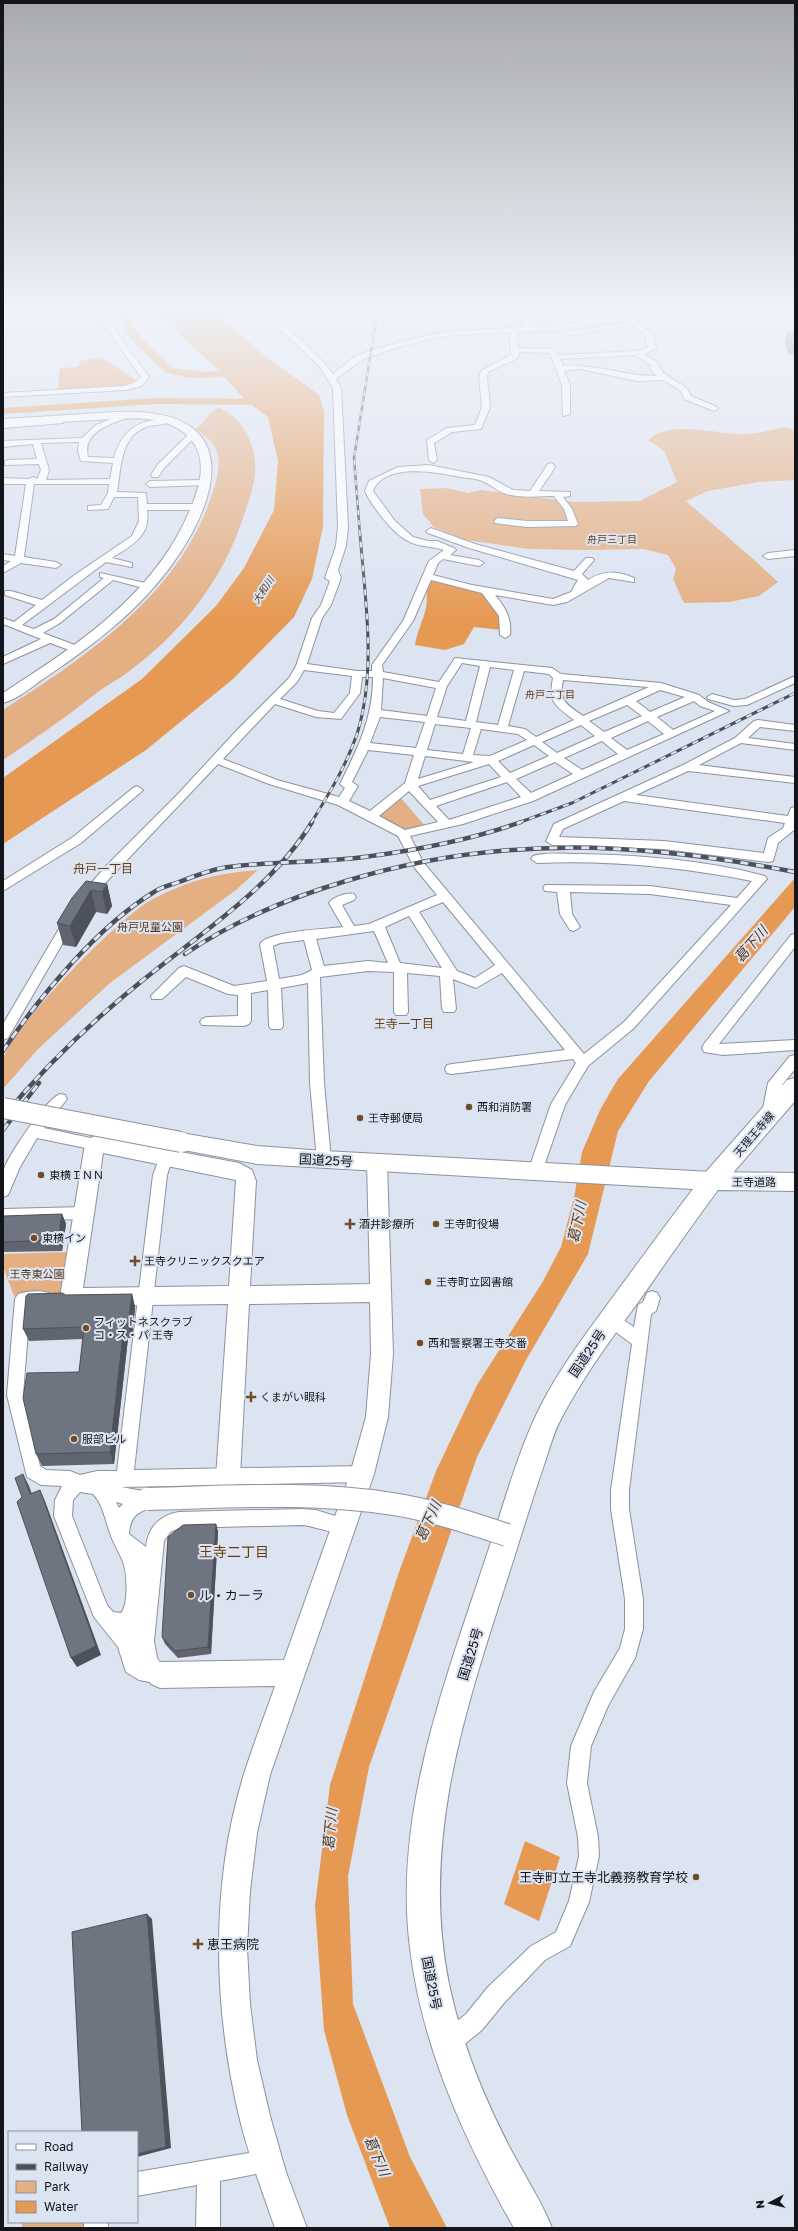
<svg xmlns="http://www.w3.org/2000/svg" width="798" height="2231" font-family="'Golos Text','Noto Sans JP',sans-serif">
  <rect width="100%" height="100%" fill="#dce3f1"/>
  <g fill="#e4af83">
    <path d="M219,408C243,417 257,446 255,472C254,488 248,503 243,518C223,579 183,631 132,669C120,679 106,685 94,695C65,718 34,739 3,760V710C87,656 182,593 213,491C222,463 223,445 195,429C206,423 208,411 219,408Z"/>
    <path d="M785,427L795,430V480L758,482L708,491L686,501L753,559L778,582L759,596L729,602L684,603L673,579L676,569L668,555L644,549L587,550L529,549L466,540L434,527L423,514L420,489L446,488L468,493L481,490L574,502L640,501L677,482L664,451L648,440C668,420 713,433 739,434C754,435 771,430 785,427Z"/>
    <polygon points="400,797 425,826 406,831 381,817 380,812"/>
    <path d="M258,870L236,890L110,983L38,1049L3,1089C3,1080 1,1067 3,1059C16,1023 119,917 153,899C189,880 218,873 258,870Z"/>
    <polygon points="72,1252 66,1289 60,1294 14,1296 3,1266 3,1254"/>
    <rect x="22" y="2222" width="64" height="6"/>
  </g>
  <g fill="#e69953">
    <polygon points="159,308 220,308 221,316 260,352 319,395 324,411 323,526 312,579 294,617 233,679 146,750 3,844 3,778 142,679 216,606 244,568 274,510 278,461 268,417 246,401 221,373 161,316"/>
    <polygon points="101,357 136,380 124,387 58,390 60,368 78,367 80,361"/>
    <path d="M432,579L484,592L504,622L502,630L474,627L464,644L445,650L415,645C417,632 423,621 426,608C428,598 425,592 429,580Z"/>
    <polygon points="795,878 795,907 649,1081 618,1131 588,1254 526,1360 477,1457 369,1767 348,1876 353,2004 410,2157 447,2228 390,2228 347,2115 324,2030 315,1906 330,1785 398,1575 436,1471 477,1385 542,1283 561,1247 574,1198 582,1152 601,1108 618,1079"/>
    <polygon points="525,1841 560,1857 539,1921 504,1904"/>
  </g>
  <g fill="none" stroke-linecap="round" stroke-linejoin="round">
    <g fill="#e69953" fill-rule="evenodd">
      <polygon points="113,308 123,308 140,337 173,368 204,372 249,368 255,371 249,374 204,378 185,377 165,372 132,341"/>
      <polygon points="157,398 273,399 279,402 273,405 157,404 3,414 3,408"/>
    </g>
    <defs>
      <g id="street">
        <path d="M263,308H271C288,333 315,349 333,374L357,355L400,342L444,332L525,327L519,308H527L532,327H553L590,319L630,316L636,308H644L638,315L678,312L795,310V314L678,316L634,320L655,336L653,339L657,348L644,354L657,362C664,382 686,380 691,396L717,407L718,409L714,411L684,399L681,391L663,380L637,381L580,369L564,371L570,385V414L563,416L562,385L550,353L519,352L518,358L488,372L487,377L490,407L481,429L452,432L434,443L437,460L433,463L429,460L427,440L447,428L475,425L482,407L479,377L481,371L511,355L510,332L444,336L402,346L363,359L336,379L341,388L348,527L346,546L338,570L341,578L331,605L322,618L307,664L357,671H372V665L403,621L429,561L444,550C432,546 419,547 408,541C393,534 371,505 365,491L369,481L398,467L429,465L489,477L513,490L530,491L548,464L551,463L555,466L554,469L539,491L570,492V496L563,497L572,509L578,524L576,526L527,527L495,523L494,521L498,518L527,521H568L564,509L554,496C540,496 525,498 511,495C500,494 494,486 484,482C477,478 468,478 460,477C437,472 384,462 373,491L395,521L413,537L428,541H437L454,548L456,550L450,555L479,560L484,563L479,566L443,559L438,563L433,575L472,585L553,599L571,592L578,580L469,548L428,533L426,531L431,528L475,544L574,571L586,558H592L594,560L582,574L588,580C604,570 617,571 634,578V582L609,578L567,602L553,605L495,595C505,607 512,618 510,635L505,638L500,635L499,616L482,593L431,580L413,621L382,665L383,672L439,682L455,658L552,668L561,674L661,683L699,695L708,702L729,711L533,801L463,824L410,836L423,862L584,1054L624,1022L731,905L650,894L570,892L572,914L580,927L574,931L570,930L560,914L557,892L545,891L543,888L545,885L650,886L737,898L752,881C681,867 610,860 537,863L531,859L533,856C547,852 564,854 578,854C640,855 706,860 765,876L767,879L634,1028L588,1066L565,1105L542,1172L540,1176L535,1178L530,1176L528,1172L551,1104L576,1063L573,1059L452,1074L447,1073L445,1069L447,1065L452,1064L565,1050L502,973L476,988L453,979L456,1009L454,1012H444L442,1009L440,976L407,973L408,1012L406,1015H396L394,1012V972L368,971L320,977L324,1083L331,1160L329,1164L324,1166L319,1164L317,1160L310,1083L308,983L281,988L283,1026L281,1029H271L269,1026L268,990L251,993V1021L249,1024L244,1026L202,1025L200,1022L202,1019L207,1017L238,1016V995L228,994L186,977L162,999H152L151,996L179,968L184,966L234,986L267,981L260,944C268,931 326,929 343,927L329,903C333,897 347,892 354,894L356,897L354,900L342,905L354,926L369,924L437,895L414,867L398,836L338,805L269,784L218,764L90,899L86,900L80,896L107,865L177,795L238,729L289,678L296,666L312,618L321,605L330,581L325,578L336,546L338,527L333,388L320,367L281,330ZM627,320L626,323L571,331L567,333L571,335L632,325L647,336L645,339L649,347L637,351L558,355L553,349L518,348L517,332L553,331L590,323ZM636,355L650,365V369L657,376C625,377 596,363 563,366L560,359ZM462,663L480,666L466,721L437,717L447,686ZM490,667L514,670L498,725L476,722ZM304,670L352,676L350,693L334,713L318,711L280,699L297,682ZM524,671L549,674L553,678C548,703 555,705 574,720L536,737L525,729L508,726ZM362,677H373C373,718 358,748 340,784L345,788L339,797L277,780L223,759L275,704L316,717L341,719L360,693ZM383,678L436,688L427,716L381,710ZM563,680L648,687H649L583,716C567,704 558,702 563,680ZM660,690L685,697L650,712L636,701ZM694,701L700,706L715,711L673,730L657,717ZM627,705L642,716L604,732L589,721ZM380,717L425,722L416,748L370,743ZM648,721L664,734L627,750L611,738ZM435,724L471,728L463,754L427,750ZM581,725L595,736L557,753L542,742ZM481,729L518,734L527,740L490,756L473,755ZM602,741L618,754L582,770L564,758ZM534,745L549,756L510,773L498,761ZM368,750L414,755L405,783L370,811L349,801L358,786L352,782ZM425,756L474,762L418,779ZM555,762L573,774L531,793L516,779ZM489,764L501,777L430,800L418,786ZM507,782L521,797L449,820L436,806ZM409,791L438,822L405,830L379,816ZM443,902L495,965L475,978L457,971L419,912ZM409,916L442,968L400,963L385,927ZM374,931L388,963L368,961L324,966L316,939ZM304,940L312,970L302,975L279,979L273,946L280,943Z"/>
        <polygon points="105,316 149,377 142,386 126,390 3,397 3,393 125,386 136,382 141,377 100,320 3,324 3,320"/>
        <path d="M121,415H124V419C107,425 82,434 88,457L114,458C120,436 132,423 155,420C161,419 166,417 170,421C165,426 153,424 146,427C120,436 121,470 117,492L146,493L147,504H198L202,507L198,510H147C151,537 131,545 112,558L132,563V567L106,562L22,625L34,629L54,619L104,578L100,577V573L150,584V588L147,589L113,580L60,623L43,633L80,647V651H72L50,643L3,664V657L41,639L3,624V618L14,622L36,605L5,595V591H11L42,600L76,574L132,536L139,521L138,497H114L108,509L88,510V506L101,505L108,493L109,484H34L24,557L56,562L61,565L56,568L21,563L3,573V566L11,561L3,560V554L15,556L26,484H3V478L29,479L33,477L37,479L41,470L39,464L5,465V461L8,460L37,459L33,444L3,447V441L82,438L96,425ZM79,442L78,451L81,461L113,463L110,479L46,480L49,470L41,443Z"/>
        <polygon points="60,419 63,419 63,423 3,428 3,424"/>
        <polygon points="191,432 198,434 164,468 158,477 152,477 151,475 158,464"/>
        <polygon points="205,480 208,481 208,485 150,487 146,484 150,481"/>
        <polygon points="795,550 795,556 768,559 763,556 768,553"/>
        <polygon points="795,676 795,683 747,705 734,706 708,699 707,697 712,694 734,700 745,699"/>
        <path d="M758,720L795,725V731L760,727L748,738L795,744V750L741,743L699,765L795,777V783L688,771L636,795L788,816L791,808L795,807L794,830L778,843L773,861L769,862L664,849L552,845L546,841L554,824L683,765L735,738L754,721ZM624,801L785,823L783,828L768,838L764,853L664,841L559,837L563,829Z"/>
        <polygon points="137,786 143,790 141,792 81,843 3,891 3,881 73,837 133,788"/>
        <polygon points="70,916 76,920 8,1038 3,1040 3,1024 66,917"/>
        <polygon points="795,934 795,947 719,1044 795,1040 795,1050 723,1055 704,1052 702,1048 704,1044 791,935"/>
        <polygon points="795,1055 795,1069 782,1085 776,1114 774,1118 769,1119 764,1118 762,1114 768,1083 790,1056"/>
        <path d="M60,1094L65,1095L67,1099L44,1128L100,1140L102,1144L100,1148L95,1150L37,1138L20,1167L8,1195L3,1197C3,1189 1,1180 3,1172C6,1158 47,1098 60,1094Z"/>
        <path d="M166,1152L171,1154L173,1158L167,1175L134,1470L362,1466L368,1468L371,1474L368,1480L362,1482L121,1487L154,1493L157,1499C149,1516 131,1505 129,1534L146,1547C148,1527 160,1515 179,1512L302,1509L316,1510L348,1520L351,1526L348,1532C338,1536 315,1526 302,1525L179,1528L170,1532L164,1541L154,1641L157,1658L169,1675L167,1682L160,1684L139,1680L126,1672L118,1647L94,1617L54,1516L55,1500L62,1486L41,1485L27,1477L7,1395L15,1299L18,1294C27,1291 40,1290 49,1293L52,1298L49,1303L30,1305L23,1395L40,1466L46,1470L70,1471L80,1475L97,1471H117L153,1175L161,1154ZM80,1492L93,1494C103,1504 105,1520 110,1533C113,1543 119,1552 123,1562C127,1572 129,1604 121,1613L113,1612L107,1605L72,1516L73,1500ZM116,1502L123,1504L119,1508Z"/>
        <polygon points="84,1207 89,1209 91,1213 89,1217 84,1219 3,1221 3,1209"/>
        <polygon points="652,1291 657,1293 660,1298 656,1311 651,1314 629,1490 629,1509 643,1599 643,1629 635,1658 608,1706 591,1746 587,1783 598,1837 599,1856 589,1902 570,1946 545,1960 504,2003 482,2030 455,2052 447,2055 439,2052 436,2044 439,2036 466,2014 488,1987 531,1946 556,1932 569,1901 579,1856 578,1837 567,1783 571,1746 594,1692 620,1648 625,1629 625,1599 611,1509 611,1490 632,1344 605,1324 603,1319 605,1314 611,1312 634,1327 638,1305 643,1302 647,1293"/>
        <polygon points="266,2150 274,2153 277,2161 274,2169 266,2172 220,2181 220,2228 196,2228 197,2185 137,2196 137,2172"/>
        <rect x="84" y="2222" width="24" height="6"/>
      </g>
      <g id="secondary">
        <polygon points="94,308 104,308 107,318 105,320 99,320"/>
        <path d="M116,412C266,405 210,529 145,597C117,627 83,652 49,675C35,684 19,699 3,703V693C74,647 148,599 185,521C191,507 198,493 200,478C204,454 194,435 171,425C146,415 120,419 94,420C63,422 33,423 3,425V419Z"/>
        <path d="M95,1136L239,1163L252,1170L256,1181L250,1286L370,1284L367,1163L370,1157L377,1155L384,1157L387,1163L393,1354L388,1417L374,1474L270,1775L257,1833L250,1891L247,1948L250,2004L257,2060L270,2116L286,2172L307,2228H275C262,2191 248,2154 239,2116C213,2005 210,1884 244,1774C253,1745 265,1715 275,1686L160,1688L151,1684L147,1675L151,1666L160,1662L284,1660L350,1474L366,1417L371,1354L370,1302L249,1304L240,1477L236,1485L228,1488L220,1485L216,1477L228,1304L71,1306L64,1303L60,1297L85,1144L88,1139ZM103,1153L236,1180L229,1286L83,1288Z"/>
      </g>
      <polygon id="primary" points="795,1078 795,1101 720,1188 712,1190 704,1188 701,1181 704,1174 787,1080"/>
      <path id="highway" d="M181,1133L257,1146L324,1151L712,1172L795,1173V1191L718,1190C691,1226 665,1264 639,1301C611,1339 583,1377 561,1419C554,1432 550,1447 545,1462C534,1494 524,1526 514,1558C469,1699 419,1835 449,1984C461,2041 483,2096 510,2148C524,2175 541,2200 552,2228H514C465,2141 422,2048 410,1948C393,1814 445,1682 486,1557C503,1508 517,1453 540,1407C560,1367 589,1330 615,1294C641,1259 666,1224 693,1189L257,1164L173,1148L170,1142L173,1136Z"/>
    </defs>
    <use href="#street" stroke="#8c929f" stroke-width="2"/>
    <use href="#secondary" stroke="#8c929f" stroke-width="2"/>
    <use href="#primary" stroke="#8c929f" stroke-width="2"/>
    <use href="#highway" stroke="#8c929f" stroke-width="2"/>
    <use href="#street" fill="#fff" fill-rule="evenodd"/>
    <use href="#secondary" fill="#fff" fill-rule="evenodd"/>
    <use href="#primary" fill="#fff" fill-rule="evenodd"/>
    <use href="#highway" fill="#fff" fill-rule="evenodd"/>
    <defs>
      <polyline id="rail-far2" points="360,535 354,458 378,308"/>
      <g id="rail-far1">
        <path d="M311,823C329,794 346,766 357,734C377,670 365,599 360,534"/>
        <polyline points="518,823 572,803 795,693"/>
      </g>
      <g id="rail">
        <path d="M185,954C235,920 289,898 346,881C501,834 638,842 795,872"/>
        <path d="M3,1051C39,997 98,926 154,892C161,887 171,885 179,882C195,876 211,869 229,867C274,861 319,863 364,857C417,850 471,840 521,822"/>
        <path d="M3,1117C46,1065 91,1022 143,980C201,933 273,887 312,822"/>
        <polyline points="3,1130 39,1083"/>
      </g>
    </defs>
    <use href="#rail-far2" stroke="#4d5058" stroke-width="2.5"/>
    <use href="#rail-far1" stroke="#4d5058" stroke-width="3"/>
    <use href="#rail" stroke="#4d5058" stroke-width="4.5"/>
    <use href="#rail-far2" stroke="#dce3f1" stroke-width="1.5" stroke-dasharray="5" stroke-linecap="butt"/>
    <use href="#rail-far1" stroke="#dce3f1" stroke-width="2" stroke-dasharray="6" stroke-linecap="butt"/>
    <use href="#rail" stroke="#dce3f1" stroke-width="3" stroke-dasharray="8" stroke-linecap="butt"/>
    <defs>
      <path id="secondary-bridge" d="M148,1499C229,1497 312,1491 393,1504C432,1510 470,1523 507,1535"/>
      <polyline id="highway-bridge" points="3,1108 181,1142"/>
    </defs>
    <use href="#secondary-bridge" stroke="#8c929f" stroke-width="24" stroke-linecap="butt"/>
    <use href="#highway-bridge" stroke="#8c929f" stroke-width="22" stroke-linecap="butt"/>
    <use href="#secondary-bridge" stroke="#fff" stroke-width="22"/>
    <use href="#highway-bridge" stroke="#fff" stroke-width="20"/>
  </g>
  <g fill="#5f646e">
    <polygon points="787,332 795,332 795,355 788,354 785,341"/>
    <polygon points="107,884 112,906 107,914 96,912 76,947 63,945 57,923 72,898"/>
    <polygon points="62,1214 66,1224 62,1251 3,1252 3,1217"/>
    <polygon points="132,1294 135,1307 132,1338 128,1338 114,1464 42,1466 36,1454 79,1372 83,1339 29,1341 23,1329 66,1295"/>
    <polygon points="216,1524 218,1532 211,1654 178,1658 165,1644 162,1637"/>
  </g>
  <g fill="#4d515a">
    <polygon points="107,884 112,906 107,914 102,892"/>
    <polygon points="91,890 96,912 76,947 70,926"/>
    <polygon points="62,1214 66,1224 62,1251 58,1240"/>
    <polygon points="132,1294 135,1307 132,1338 128,1325"/>
    <polygon points="124,1325 128,1338 114,1464 110,1452"/>
    <polygon points="23,1474 29,1486 36,1505 30,1494"/>
    <polygon points="40,1490 45,1501 101,1655 77,1667 71,1658"/>
    <polygon points="216,1524 218,1532 211,1654 208,1647"/>
    <polygon points="147,1914 152,1919 171,2148 137,2157"/>
  </g>
  <g fill="#6e7480" stroke="#4d515a">
    <polygon points="787,332 795,332 795,345 790,344"/>
    <polygon points="86,881 107,884 102,892 91,890 70,926 57,923 72,898"/>
    <polygon points="62,1214 58,1240 3,1242 3,1216"/>
    <polygon points="62,1293 66,1295 132,1294 128,1325 124,1325 110,1452 36,1454 23,1398 27,1373 79,1372 84,1327 23,1329 26,1296 28,1294"/>
    <polygon points="23,1474 30,1494 40,1490 96,1646 71,1658 17,1502 22,1497 15,1478"/>
    <polygon points="216,1524 208,1647 175,1651 162,1637 168,1537 183,1525"/>
    <polygon points="147,1914 166,2147 137,2154 137,2132 82,2132 72,1932"/>
  </g>
  <linearGradient id="sky" x2="0" y2="1"><stop stop-color="#a7a9ac"/><stop offset="0.5" stop-color="#eff2f9"/><stop offset="1" stop-color="#eff2f9" stop-opacity="0"/></linearGradient>
  <rect width="798" height="620" fill="url(#sky)"/>
  <g fill="#724b29" stroke="#dce3f1" stroke-width="1.5">
    <circle cx="469" cy="1107" r="4"/>
    <circle cx="360" cy="1118" r="4"/>
    <circle cx="41" cy="1175" r="4"/>
    <path d="M348 1218h4v4h4v4h-4v4h-4v-4h-4v-4h4z"/>
    <circle cx="436" cy="1224" r="4"/>
    <circle cx="34" cy="1238" r="4"/>
    <path d="M133 1255h4v4h4v4h-4v4h-4v-4h-4v-4h4z"/>
    <circle cx="428" cy="1282" r="4"/>
    <circle cx="86" cy="1328" r="4"/>
    <circle cx="420" cy="1343" r="4"/>
    <path d="M249 1391h4v4h4v4h-4v4h-4v-4h-4v-4h4z"/>
    <circle cx="74" cy="1439" r="4"/>
    <circle cx="191" cy="1595" r="4"/>
    <circle cx="696" cy="1877" r="4"/>
    <path d="M196 1938h4v4h4v4h-4v4h-4v-4h-4v-4h4z"/>
  </g>
  <g text-anchor="middle" stroke-width="4" stroke-linejoin="round" paint-order="stroke">
    <g font-size="10" fill="#663d13" stroke="#dce3f1">
      <text x="612" y="543">舟戸三丁目</text>
      <text x="550" y="698">舟戸二丁目</text>
    </g>
    <g font-size="10" font-style="italic" fill="#58381b" stroke="#dce3f1">
      <text transform="translate(263 590) rotate(-56)" y="4">大和川</text>
    </g>
    <g font-size="11" fill="#533316" stroke="#dce3f1">
      <text x="150" y="931">舟戸児童公園</text>
      <text x="37" y="1278">王寺東公園</text>
    </g>
    <g font-size="11" fill="#13151a" stroke="#dce3f1" text-anchor="start">
      <text x="477" y="1111">西和消防署</text>
      <text x="368" y="1122">王寺郵便局</text>
      <text x="49" y="1179">東横ＩＮＮ</text>
      <text x="359" y="1228">酒井診療所</text>
      <text x="444" y="1228">王寺町役場</text>
      <text x="42" y="1242">東横イン</text>
      <text x="144" y="1265">王寺クリニックスクエア</text>
      <text x="436" y="1286">王寺町立図書館</text>
      <text x="94" y="1326">フィットネスクラブ<tspan x="94" dy="13">コ・ス・パ 王寺</tspan></text>
      <text x="428" y="1347">西和警察署王寺交番</text>
      <text x="260" y="1401">くまがい眼科</text>
      <text x="82" y="1443">服部ビル</text>
    </g>
    <g font-size="11" fill="#13151a" stroke="#dce3f1">
      <text transform="translate(754 1134) rotate(-49)" y="4">天理王寺線</text>
      <text x="754" y="1186">王寺道路</text>
    </g>
    <g font-size="12" fill="#663d13" stroke="#dce3f1">
      <text x="103" y="873">舟戸一丁目</text>
      <text x="404" y="1028">王寺一丁目</text>
    </g>
    <g font-size="13" fill="#13151a" stroke="#dce3f1">
      <text transform="translate(326 1160) rotate(3)" y="5">国道25号</text>
      <text transform="translate(587 1353) rotate(-56)" y="5">国道25号</text>
      <text transform="translate(470 1654) rotate(-73)" y="5">国道25号</text>
      <text transform="translate(432 1983) rotate(79)" y="5">国道25号</text>
    </g>
    <g font-size="13" fill="#13151a" stroke="#dce3f1" text-anchor="start">
      <text x="199" y="1600">ル・カーラ</text>
      <text x="688" y="1882" text-anchor="end">王寺町立王寺北義務教育学校</text>
      <text x="207" y="1949">恵王病院</text>
    </g>
    <g font-size="14" font-style="italic" fill="#58381b" stroke="#dce3f1">
      <text transform="translate(751 944) rotate(-49)" y="5">葛下川</text>
      <text transform="translate(577 1222) rotate(-78)" y="5">葛下川</text>
      <text transform="translate(428 1521) rotate(-66)" y="5">葛下川</text>
      <text transform="translate(330 1829) rotate(-85)" y="5">葛下川</text>
      <text transform="translate(377 2156) rotate(66)" y="5">葛下川</text>
    </g>
    <g font-size="14" fill="#663d13" stroke="#dce3f1">
      <text x="234" y="1557">王寺二丁目</text>
    </g>
  </g>
  <rect width="798" height="2231" fill="none" stroke="#13151a" stroke-width="8"/>
  <rect x="8" y="2131" width="130" height="92" fill="#dce3f1" stroke="#8c919b"/>
  <rect x="16" y="2144" width="20" height="6" fill="#ffffff" stroke="#8c919b"/>
  <text x="44" y="2151" font-size="12" fill="#13151a">Road</text>
  <rect x="16" y="2164" width="20" height="6" fill="#4d5058" stroke="#8c919b"/>
  <text x="44" y="2171" font-size="12" fill="#13151a">Railway</text>
  <rect x="16" y="2181" width="20" height="12" fill="#e4af83" stroke="#8c919b"/>
  <text x="44" y="2191" font-size="12" fill="#13151a">Park</text>
  <rect x="16" y="2201" width="20" height="12" fill="#e69953" stroke="#8c919b"/>
  <text x="44" y="2211" font-size="12" fill="#13151a">Water</text>
  <g transform="translate(770 2203) rotate(263)" stroke="#dce3f1" stroke-width="3" paint-order="stroke">
  <path d="M0-3L7 15L0 10L-7 15Z" fill="#13151a"/>
  <text y="-6" font-size="11" font-weight="bold" text-anchor="middle" fill="#13151a">N</text>
  </g>
</svg>
